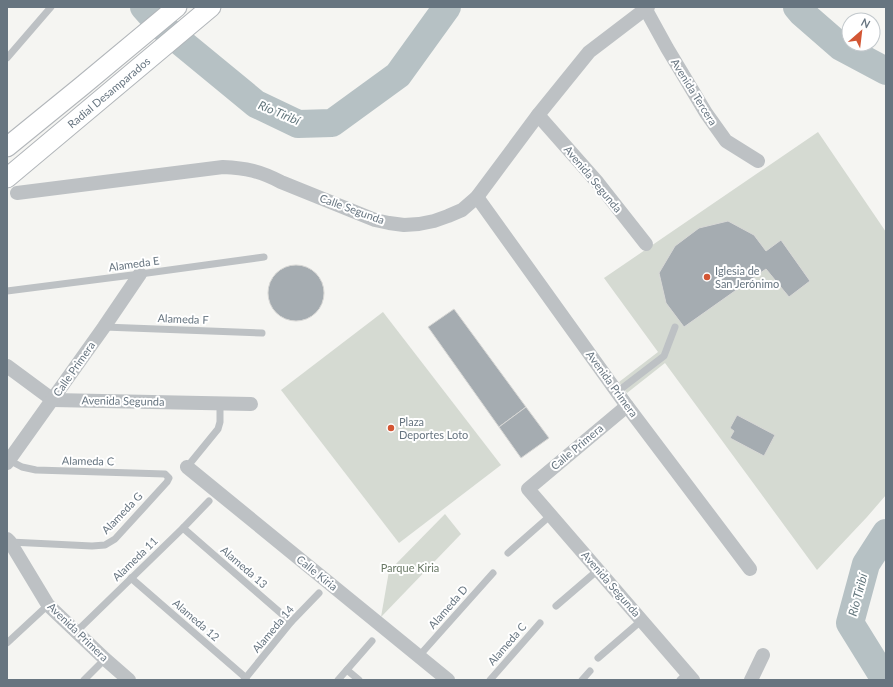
<svg xmlns="http://www.w3.org/2000/svg" width="893" height="687" font-family="Lato,sans-serif">
  <rect width="100%" height="100%" fill="#f5f5f2"/>
  <g fill="#d5dad2" fill-rule="evenodd">
    <path d="M818,132L886,232V495L867,517L817,570L665,363L627,393L619,382L658,352L604,278ZM728,221L754,235L766,251L781,240L810,281L789,297L766,269L684,327L666,303L659,274L675,246L699,228Z"/>
    <polygon points="383,312 501,465 399,543 281,390"/>
    <polygon points="445,514 461,534 381,617 389,571"/>
  </g>
  <g fill="none" stroke-linecap="round" stroke-linejoin="round">
    <g stroke="#b6c1c4" stroke-width="28">
      <polyline points="144,7 160,25 256,104 298,124 332,123 398,75 447,7"/>
      <polyline points="797,7 802,13 841,47 886,71"/>
      <polyline points="886,533 866,564 850,623 881,673 886,674"/>
    </g>
  </g>
  <g fill="#a5acb1" stroke="#d7d7d5">
    <polygon points="728,221 754,235 766,251 781,240 810,281 789,297 766,269 684,327 666,303 659,273 675,246 699,228"/>
    <circle cx="296" cy="293" r="28"/>
    <polygon points="454,309 526,407 499,427 428,327"/>
    <polygon points="526,407 549,438 521,458 499,427"/>
    <polygon points="737,415 775,435 764,456 730,438 734,431 730,428"/>
  </g>
  <g fill="none" stroke-linecap="round" stroke-linejoin="round">
    <defs>
      <g id="secondary">
        <polyline points="7,147 82,86 177,7"/>
        <path id="s1" d="M7,178L211,7"/>
      </g>
    </defs>
    <use href="#secondary" stroke="#b2b6ba" stroke-width="21"/>
    <g stroke="#bdc1c4" stroke-width="7">
      <polyline points="7,58 51,7"/>
      <polyline points="7,291 140,274 264,257"/>
      <polyline points="104,327 262,333"/>
      <polyline points="617,392 664,356 675,327"/>
      <polyline points="7,459 22,467 36,470 165,474 169,478 167,482 115,539 105,545 92,546 10,542"/>
      <polyline points="187,467 218,429 220,422 220,404"/>
      <polyline points="183,528 291,622"/>
      <polyline points="508,553 551,515"/>
      <polyline points="131,578 246,678"/>
      <polyline points="556,606 598,570"/>
      <polyline points="76,632 183,528 209,501"/>
      <polyline points="7,643 48,605"/>
      <polyline points="419,656 493,573"/>
      <polyline points="598,658 642,620"/>
      <polyline points="347,670 359,680"/>
      <polyline points="84,680 105,659"/>
      <polyline points="244,680 291,622 319,593"/>
      <polyline points="338,680 372,641"/>
      <polyline points="490,680 540,623"/>
      <polyline points="582,680 590,671"/>
      <polyline points="680,680 687,673"/>
    </g>
    <g stroke="#bdc1c4" stroke-width="14">
      <polyline points="645,8 667,48 706,113 726,141 758,161"/>
      <polyline points="538,115 598,183 646,244"/>
      <path d="M17,193L223,167C246,168 260,171 281,182L375,220L389,223L404,225L419,224L434,221L448,216L462,210L477,197L538,115L589,52L648,7"/>
      <polyline points="477,197 627,406 750,569"/>
      <polyline points="7,366 53,400 251,404"/>
      <polyline points="627,406 528,489 693,680"/>
      <polyline points="7,463 104,327 140,274"/>
      <polyline points="187,467 448,680"/>
      <polyline points="7,539 10,542 48,605 105,659 129,680"/>
      <polyline points="751,680 763,655"/>
    </g>
    <use href="#secondary" stroke="#fff" stroke-width="19"/>
  </g>
  <g fill="#d35634" stroke="#fff" stroke-width="1.5">
    <circle cx="707" cy="277" r="4"/>
    <circle cx="391" cy="428" r="4"/>
  </g>
  <g text-anchor="middle" stroke-width="4" stroke-linejoin="round" paint-order="stroke">
    <g font-size="11" fill="#677580" stroke="#fff">
      <text dy="4" stroke="none"><textPath href="#s1" startOffset="133">Radial Desamparados</textPath></text>
      <text transform="translate(694 92) rotate(58)" y="4">Avenida Tercera</text>
      <text transform="translate(593 179) rotate(50)" y="4">Avenida Segunda</text>
      <text transform="translate(352 209) rotate(20)" y="4">Calle Segunda</text>
      <text transform="translate(134 264) rotate(-8)" y="4">Alameda E</text>
      <text transform="translate(183 319) rotate(2)" y="4">Alameda F</text>
      <text transform="translate(74 369) rotate(-55)" y="4">Calle Primera</text>
      <text transform="translate(612 384) rotate(54)" y="4">Avenida Primera</text>
      <text transform="translate(123 401) rotate(1)" y="4">Avenida Segunda</text>
      <text transform="translate(577 447) rotate(-40)" y="4">Calle Primera</text>
      <text transform="translate(88 461) rotate(1)" y="4">Alameda C</text>
      <text transform="translate(122 513) rotate(-46)" y="4">Alameda G</text>
      <text transform="translate(135 559) rotate(-44)" y="4">Alameda 11</text>
      <text transform="translate(244 567) rotate(41)" y="4">Alameda 13</text>
      <text transform="translate(317 573) rotate(39)" y="4">Calle Kiria</text>
      <text transform="translate(611 584) rotate(49)" y="4">Avenida Segunda</text>
      <text transform="translate(448 607) rotate(-49)" y="4">Alameda D</text>
      <text transform="translate(196 620) rotate(41)" y="4">Alameda 12</text>
      <text transform="translate(273 629) rotate(-50)" y="4">Alameda 14</text>
      <text transform="translate(78 632) rotate(44)" y="4">Avenida Primera</text>
      <text transform="translate(507 644) rotate(-49)" y="4">Alameda C</text>
    </g>
    <g font-size="11" fill="#677580" stroke="#fff" text-anchor="start">
      <text x="715" y="275">Iglesia de<tspan x="715" dy="13">San Jerónimo</tspan></text>
      <text x="399" y="426">Plaza<tspan x="399" dy="13">Deportes Loto</tspan></text>
    </g>
    <g font-size="11" fill="#697865" stroke="#fff">
      <text x="410" y="572">Parque Kiria</text>
    </g>
    <g font-size="12" font-style="italic" fill="#63777d" stroke="#fff">
      <text transform="translate(279 113) rotate(23)" y="4">Río Tiribí</text>
      <text transform="translate(858 595) rotate(-75)" y="4">Río Tiribí</text>
    </g>
  </g>
  <rect width="893" height="687" fill="none" stroke="#677580" stroke-width="16"/>
  <g transform="translate(861 32) rotate(28)"><circle r="19" fill="#ffffff" stroke="#c2c8cc"/>
  <path d="M0-3L7 15L0 10L-7 15Z" fill="#d35634"/>
  <text y="-6" font-size="11" font-weight="bold" text-anchor="middle" fill="#677580">N</text>
  </g>
</svg>
